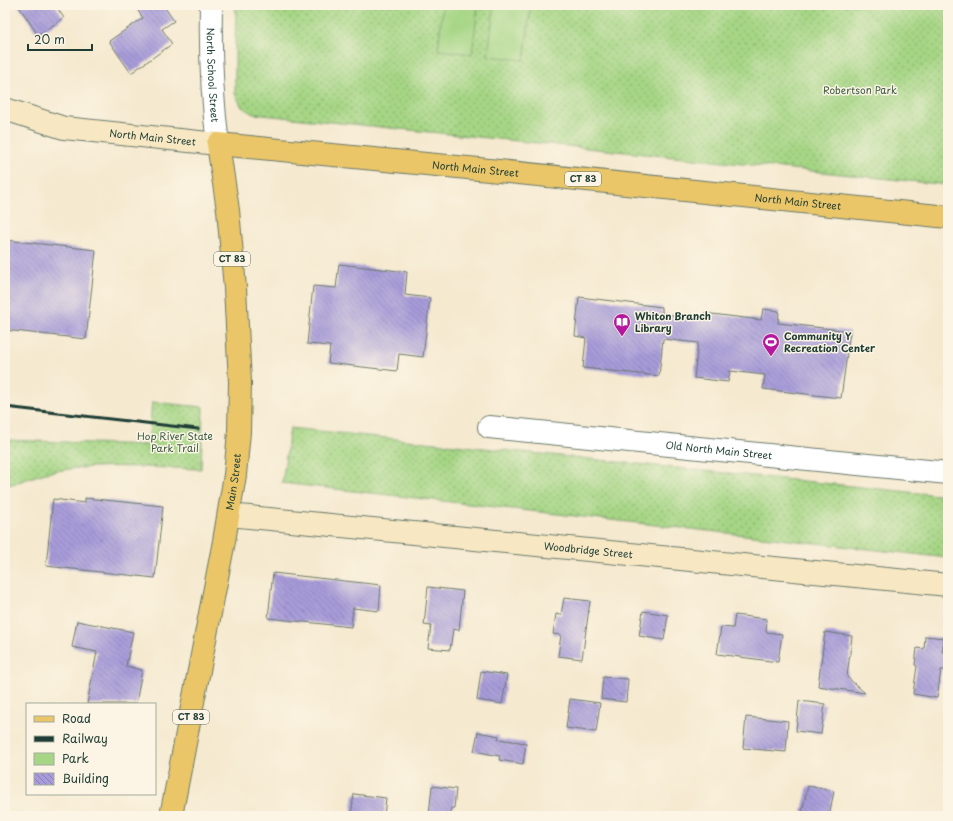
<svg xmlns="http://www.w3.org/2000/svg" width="953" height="821" font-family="'Playpen Sans',sans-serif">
  <defs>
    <pattern id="green-dots" width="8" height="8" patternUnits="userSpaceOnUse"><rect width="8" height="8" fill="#a6d685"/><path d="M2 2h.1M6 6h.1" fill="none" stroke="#87af6e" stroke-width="1.8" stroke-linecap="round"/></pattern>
    <pattern id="building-back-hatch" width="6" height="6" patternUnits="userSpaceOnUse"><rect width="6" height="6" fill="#a79bd9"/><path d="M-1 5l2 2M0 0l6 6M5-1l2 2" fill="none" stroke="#8780b1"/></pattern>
  </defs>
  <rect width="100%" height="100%" fill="#fcf5e5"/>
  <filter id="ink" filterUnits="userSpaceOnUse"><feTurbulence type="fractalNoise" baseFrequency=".025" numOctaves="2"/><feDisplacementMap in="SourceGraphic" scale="8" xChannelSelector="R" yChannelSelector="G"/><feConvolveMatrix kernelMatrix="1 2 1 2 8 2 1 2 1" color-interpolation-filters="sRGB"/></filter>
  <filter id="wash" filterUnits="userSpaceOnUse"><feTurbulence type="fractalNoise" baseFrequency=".012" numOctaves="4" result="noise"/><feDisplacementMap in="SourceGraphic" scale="16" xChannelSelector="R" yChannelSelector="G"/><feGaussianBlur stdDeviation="0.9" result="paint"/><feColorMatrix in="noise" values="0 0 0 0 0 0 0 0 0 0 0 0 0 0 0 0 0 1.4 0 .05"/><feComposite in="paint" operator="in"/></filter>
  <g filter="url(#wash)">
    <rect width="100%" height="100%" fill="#f5e9cf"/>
    <g fill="url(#green-dots)" stroke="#628a5c">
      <polygon points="236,5 948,5 948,185 253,114 242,107 235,94 235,46"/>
      <path d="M152,402L203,407L201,469C153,468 103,463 55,471C37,474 22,482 5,486V440L148,445Z"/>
      <polygon points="290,428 948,496 948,558 282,483"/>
    </g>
    <g fill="#a6d685" stroke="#628a5c">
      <polygon points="443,5 478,5 472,54 438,50"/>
      <polygon points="494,5 531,5 524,60 488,56"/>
    </g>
    <g id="blocks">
      <g fill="url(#building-back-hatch)">
        <polygon points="18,5 55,5 64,18 38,35"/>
        <polygon points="134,5 163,5 174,21 162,29 172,44 131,73 109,41 143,18"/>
        <polygon points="5,240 96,250 86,339 5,330"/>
        <polygon points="339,264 407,272 405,295 430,298 423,357 399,354 397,371 328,363 330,346 307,344 313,286 336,288"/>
        <polygon points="579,297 662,307 662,314 703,318 704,313 761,320 763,309 779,311 778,323 850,331 841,398 763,389 765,375 730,371 728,382 694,378 698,343 663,339 659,376 583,368 586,338 575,336"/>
        <polygon points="85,498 163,506 155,578 46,566 53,499 85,503"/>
        <polygon points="273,573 381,585 379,611 353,608 351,627 268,618"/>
        <polygon points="428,587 463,591 459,630 453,629 450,650 428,648 431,626 424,625"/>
        <polygon points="564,598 590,601 582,659 558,656 561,635 553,634 556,614 561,615"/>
        <polygon points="643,611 668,615 664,640 639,636"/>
        <polygon points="735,615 767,619 766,632 782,634 778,662 717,654 721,627 733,628"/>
        <polygon points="77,621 133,632 126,666 142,670 136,704 87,704 97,652 72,647"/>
        <polygon points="825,632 852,636 847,677 865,693 818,686"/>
        <polygon points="925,636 944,638 942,652 948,653 945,670 941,670 937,698 913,694 917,666 915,665 917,648 924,649"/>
        <polygon points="481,671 507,675 502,704 477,700"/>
        <polygon points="603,677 628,679 626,702 601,699"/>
        <polygon points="570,699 600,703 596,732 566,728"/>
        <polygon points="799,701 825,704 821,734 796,731"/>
        <polygon points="746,717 788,721 786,752 743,748"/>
        <polygon points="478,732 499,736 498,739 526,743 523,764 499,760 500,756 474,751"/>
        <polygon points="432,786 456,789 454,808 451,808 450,816 429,816"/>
        <polygon points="808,786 834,791 829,816 802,811"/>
        <polygon points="354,794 386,798 384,816 351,816"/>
      </g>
    </g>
  </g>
  <g filter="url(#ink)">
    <use href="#blocks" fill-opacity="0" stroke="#6a796a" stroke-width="1"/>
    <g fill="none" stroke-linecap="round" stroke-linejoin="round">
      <defs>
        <g id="minor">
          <path id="s1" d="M211,5C210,52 212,98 218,144"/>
          <path id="s2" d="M489,427L948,473"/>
        </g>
        <g id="secondary">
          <path id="s3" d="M5,109L64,128L218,144"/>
          <path id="s4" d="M229,515L948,585"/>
        </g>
        <g id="primary">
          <path id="s5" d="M171,816L224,541L235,475L239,432L240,382L235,288L228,210L218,144L489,170L948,217"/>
        </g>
      </defs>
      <use href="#minor" stroke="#6a796a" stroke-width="24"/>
      <use href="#secondary" stroke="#6a796a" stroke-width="24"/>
      <use href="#primary" stroke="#6a796a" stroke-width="24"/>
      <use href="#minor" stroke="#fff" stroke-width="22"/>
      <use href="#secondary" stroke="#f7e8c3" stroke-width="22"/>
      <use href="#primary" stroke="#eac669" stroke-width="22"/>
      <polyline stroke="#1f3d34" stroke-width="3" points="5,407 198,429"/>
    </g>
  </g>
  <defs>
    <symbol id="library-pin" viewBox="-11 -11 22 30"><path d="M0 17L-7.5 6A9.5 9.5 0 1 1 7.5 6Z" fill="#b5179e" stroke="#fcf5e5"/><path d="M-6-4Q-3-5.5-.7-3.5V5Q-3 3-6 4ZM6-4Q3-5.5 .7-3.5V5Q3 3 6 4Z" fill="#fff"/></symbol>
    <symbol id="stadium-pin" viewBox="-11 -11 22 30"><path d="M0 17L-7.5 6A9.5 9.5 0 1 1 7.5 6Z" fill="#b5179e" stroke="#fcf5e5"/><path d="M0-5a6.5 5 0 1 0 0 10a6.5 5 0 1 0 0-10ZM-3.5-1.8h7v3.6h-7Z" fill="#fff"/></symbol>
  </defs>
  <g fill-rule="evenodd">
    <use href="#library-pin" x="612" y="312" width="20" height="27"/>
    <use href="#stadium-pin" x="761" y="332" width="20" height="27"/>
  </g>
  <g text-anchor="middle" stroke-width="3" stroke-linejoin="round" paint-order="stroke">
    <g fill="#fcf5e5" stroke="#617469" stroke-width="1">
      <rect x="565" y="172" width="36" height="14" rx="3"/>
      <rect x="214" y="252" width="36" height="14" rx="3"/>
      <rect x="173" y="710" width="36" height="14" rx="3"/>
    </g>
    <g font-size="9" font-weight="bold" fill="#1f3d34">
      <text x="583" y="182">CT 83</text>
      <text x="232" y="262">CT 83</text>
      <text x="191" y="720">CT 83</text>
    </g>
    <g font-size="10" fill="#1f3d34" stroke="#fcf5e5">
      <text dy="4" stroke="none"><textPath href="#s1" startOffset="70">North School Street</textPath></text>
      <text dy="4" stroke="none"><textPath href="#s3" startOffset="151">North Main Street</textPath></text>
      <text dy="4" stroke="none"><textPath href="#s5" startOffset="938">North Main Street</textPath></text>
      <text dy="4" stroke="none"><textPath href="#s5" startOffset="1262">North Main Street</textPath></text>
      <text dy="4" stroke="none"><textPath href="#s2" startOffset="231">Old North Main Street</textPath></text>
      <text dy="4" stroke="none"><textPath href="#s5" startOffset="340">Main Street</textPath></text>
      <text dy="4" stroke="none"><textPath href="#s4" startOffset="361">Woodbridge Street</textPath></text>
    </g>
    <g font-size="10" fill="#3a5c44" stroke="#fcf5e5">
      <text x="860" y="94">Robertson Park</text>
      <text x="175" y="440">Hop River State<tspan x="175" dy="12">Park Trail</tspan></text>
    </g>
    <g font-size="10" font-weight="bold" fill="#1f3d34" stroke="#fcf5e5" text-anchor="start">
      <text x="635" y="320">Whiton Branch<tspan x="635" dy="12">Library</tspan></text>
      <text x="784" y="340">Community Y<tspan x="784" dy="12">Recreation Center</tspan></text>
    </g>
  </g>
  <rect width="953" height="821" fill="none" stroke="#fcf5e5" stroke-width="20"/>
  <rect x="26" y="703" width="130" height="92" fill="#fcf5e5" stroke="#a4ab9e"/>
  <rect x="34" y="716" width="20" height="6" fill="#eac669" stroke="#a4ab9e"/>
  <text x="62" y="723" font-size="12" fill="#1f3d34">Road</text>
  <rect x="34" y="736" width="20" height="6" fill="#1f3d34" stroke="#a4ab9e"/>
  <text x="62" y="743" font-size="12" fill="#1f3d34">Railway</text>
  <rect x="34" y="753" width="20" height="12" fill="#a6d685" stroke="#a4ab9e"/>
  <text x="62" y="763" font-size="12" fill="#1f3d34">Park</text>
  <rect x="34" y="773" width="20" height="12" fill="url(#building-back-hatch)" stroke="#a4ab9e"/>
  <text x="62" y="783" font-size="12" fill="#1f3d34">Building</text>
  <path d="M28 44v6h64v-6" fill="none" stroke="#1f3d34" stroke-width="2"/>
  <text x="34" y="44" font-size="12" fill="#1f3d34" stroke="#fcf5e5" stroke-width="3" paint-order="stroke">20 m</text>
</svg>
